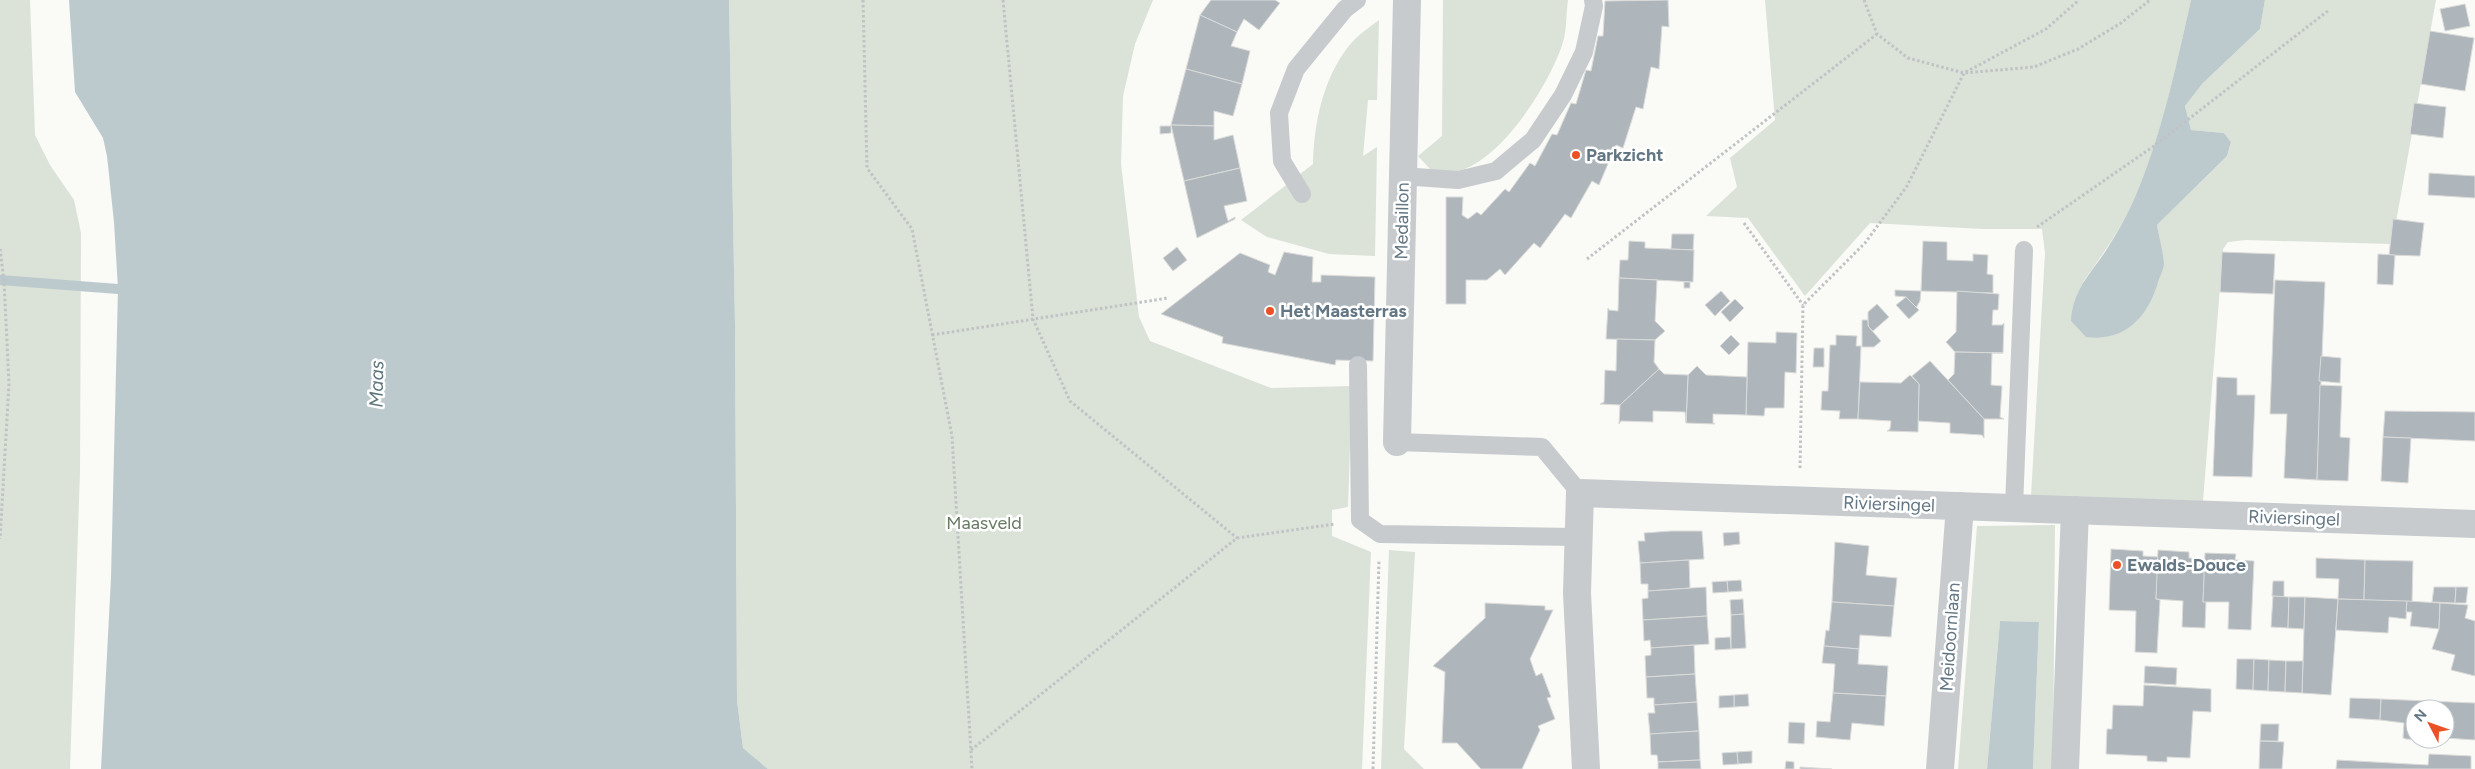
<svg xmlns="http://www.w3.org/2000/svg" width="2475" height="769" font-family="Figtree,sans-serif">
  <rect width="100%" height="100%" fill="#fafaf7"/>
  <g fill="#dbe2d8">
    <polygon points="0,0 30,0 35,135 50,165 74,200 81,233 80,471 70,769 0,769"/>
    <polygon points="729,0 1153,0 1135,44 1123,96 1121,164 1139,317 1150,341 1271,388 1352,386 1348,507 1332,510 1332,536 1371,552 1362,769 768,769 743,748 737,700 735,323"/>
    <path d="M1443,0H1568C1566,13 1567,29 1563,42C1551,82 1501,162 1457,171C1449,172 1439,171 1431,170L1418,156L1442,136Z"/>
    <path d="M1765,0H2191C2176,66 2162,135 2135,197C2122,228 2102,255 2083,282L2164,264L2157,225L2227,156L2231,142L2224,133L2191,130L2185,106L2203,83L2260,29L2265,0H2436L2392,244L2246,240L2228,242L2223,249L2203,501L2031,496L2045,253L2042,229H1983L1870,223L1805,296L1748,218L1706,216L1737,187L1730,158L1775,120Z"/>
    <path d="M1379,20L1377,100H1368L1363,156L1377,147L1375,256L1329,254L1267,237L1241,220L1313,164C1314,121 1324,72 1355,39C1362,32 1371,26 1379,20Z"/>
    <polygon points="2055,525 2053,769 2033,769 2039,622 2000,621 1987,769 1958,769 1977,526"/>
    <polygon points="1389,550 1415,552 1404,749 1424,769 1381,769"/>
  </g>
  <g fill="#bdcacd">
    <polygon points="69,0 729,0 735,323 737,700 743,748 768,769 101,769 111,578 118,289 114,222 107,156 103,138 75,92"/>
    <path d="M2191,0H2265L2260,29L2203,83L2185,106L2191,130L2224,133L2231,142L2227,156L2157,225C2159,237 2163,251 2164,263C2164,269 2160,276 2158,282C2148,317 2125,342 2086,337L2071,321C2073,287 2094,271 2110,244C2119,230 2128,213 2135,197C2162,134 2176,66 2191,0Z"/>
    <polygon points="2000,621 2039,622 2033,769 1987,769"/>
  </g>
  <g fill="none" stroke-linecap="round" stroke-linejoin="round">
    <polyline stroke="#bdcacd" stroke-width="10" points="0,280 118,289"/>
  </g>
  <g fill="#aeb6bc" stroke="#dbdbd9">
    <polygon points="1211,0 1275,0 1280,3 1259,30 1244,19 1237,32 1200,15"/>
    <polygon points="1668,0 1669,27 1662,26 1659,69 1651,67 1643,109 1636,107 1623,148 1616,145 1599,185 1592,181 1571,218 1565,214 1540,248 1534,243 1505,275 1500,269 1487,280 1466,280 1466,304 1446,304 1446,197 1463,197 1462,215 1468,219 1477,212 1481,215 1505,189 1509,192 1530,163 1535,166 1552,134 1557,135 1571,103 1576,104 1586,70 1591,71 1598,36 1603,36 1605,1"/>
    <polygon points="2465,4 2470,26 2445,31 2440,9"/>
    <polygon points="1200,15 1237,32 1231,46 1250,51 1242,84 1186,69"/>
    <polygon points="2430,31 2474,38 2465,91 2421,84"/>
    <polygon points="1186,69 1242,84 1233,116 1214,111 1214,126 1171,125"/>
    <polygon points="2414,103 2446,107 2443,138 2410,134"/>
    <polygon points="1171,125 1214,126 1214,140 1233,135 1240,168 1184,181"/>
    <polygon points="1160,126 1171,126 1171,133 1160,134"/>
    <polygon points="1240,168 1247,201 1224,206 1228,221 1235,217 1235,219 1197,238 1184,181"/>
    <polygon points="2429,173 2475,176 2475,198 2428,195"/>
    <polygon points="2393,219 2424,223 2420,256 2389,255"/>
    <polygon points="1672,234 1694,234 1693,250 1671,249"/>
    <polygon points="1629,241 1645,242 1645,248 1694,250 1693,282 1619,278 1620,260 1628,260"/>
    <polygon points="1923,241 1947,242 1947,260 1973,261 1973,254 1988,255 1987,274 1993,275 1993,293 1921,291"/>
    <polygon points="1177,247 1187,260 1173,271 1163,258"/>
    <polygon points="1284,252 1313,257 1312,282 1321,282 1321,275 1375,277 1373,361 1336,360 1335,365 1222,343 1223,337 1161,314 1240,253 1270,265 1268,272 1275,275"/>
    <polygon points="2222,252 2275,254 2273,294 2220,292"/>
    <polygon points="2378,254 2395,255 2393,285 2377,284"/>
    <polygon points="1619,278 1657,280 1655,321 1665,331 1655,340 1606,339 1608,308 1609,310 1618,311"/>
    <polygon points="2275,280 2325,282 2317,480 2284,478 2287,414 2270,414"/>
    <rect x="1684" y="282" width="6" height="6"/>
    <polygon points="1895,290 1921,291 1920,301 1916,308 1906,297 1895,296"/>
    <polygon points="1721,291 1730,301 1715,316 1705,305"/>
    <polygon points="1957,291 1999,294 1998,310 1993,310 1992,325 2002,325 2004,323 2003,353 1955,352 1946,342 1956,332"/>
    <polygon points="1906,297 1919,310 1909,319 1896,305"/>
    <polygon points="1735,299 1744,308 1730,322 1721,312"/>
    <polygon points="1877,304 1889,317 1873,331 1868,326 1868,312"/>
    <polygon points="1862,320 1868,320 1868,326 1881,341 1874,347 1862,347"/>
    <polygon points="1776,332 1797,333 1796,373 1785,372 1784,408 1765,408 1764,416 1746,415 1748,342 1776,343"/>
    <polygon points="1731,335 1740,344 1729,355 1720,346"/>
    <polygon points="1836,335 1857,336 1856,346 1861,346 1858,419 1839,419 1840,411 1821,410 1822,391 1828,391 1830,345 1836,345"/>
    <polygon points="1617,339 1655,340 1654,362 1659,369 1620,405 1600,404 1604,402 1605,370 1616,371"/>
    <polygon points="1814,348 1824,348 1824,367 1813,367"/>
    <polygon points="1955,352 2003,353 1992,353 1991,385 2002,386 2000,417 2004,419 1984,419 1948,380 1954,374"/>
    <polygon points="2321,356 2341,358 2340,383 2319,381"/>
    <polygon points="1930,361 1984,419 1984,438 1982,435 1950,433 1950,423 1918,421 1919,384 1912,376"/>
    <polygon points="1697,366 1706,375 1747,377 1746,415 1713,414 1713,423 1715,424 1686,423 1688,375"/>
    <polygon points="1659,369 1664,374 1688,375 1686,423 1685,412 1653,411 1653,422 1621,421 1619,424 1620,405"/>
    <polygon points="1910,375 1919,384 1918,432 1887,431 1890,429 1891,421 1858,419 1860,382 1901,383"/>
    <polygon points="2217,377 2237,378 2237,395 2255,395 2252,477 2213,476"/>
    <polygon points="2320,385 2342,386 2340,437 2350,438 2348,481 2317,480"/>
    <polygon points="2385,411 2475,412 2475,441 2383,437"/>
    <polygon points="2383,437 2411,438 2408,483 2381,481"/>
    <polygon points="1671,531 1702,531 1704,559 1640,563 1638,541 1645,541 1644,533"/>
    <polygon points="1739,532 1740,544 1724,546 1723,533"/>
    <polygon points="1835,542 1869,546 1866,575 1897,578 1894,606 1832,602"/>
    <polygon points="2111,549 2143,551 2143,556 2159,557 2156,599 2160,600 2157,653 2135,652 2136,611 2109,610"/>
    <polygon points="2158,550 2189,552 2189,558 2205,559 2203,602 2206,601 2205,628 2182,627 2183,601 2156,599"/>
    <polygon points="2205,553 2236,554 2235,560 2254,561 2251,630 2228,629 2229,602 2203,602"/>
    <polygon points="2316,558 2365,560 2364,600 2338,599 2339,579 2316,578"/>
    <polygon points="1689,560 1690,588 1648,591 1648,584 1641,584 1640,563"/>
    <polygon points="2365,560 2413,561 2412,602 2364,600"/>
    <polygon points="1741,580 1742,591 1728,592 1727,581"/>
    <polygon points="1727,581 1728,592 1713,593 1712,582"/>
    <polygon points="2273,581 2284,581 2284,597 2272,596"/>
    <polygon points="1706,587 1707,616 1643,620 1642,599 1648,598 1648,591"/>
    <polygon points="2434,587 2456,587 2455,603 2432,602"/>
    <polygon points="2456,587 2468,587 2466,603 2455,603"/>
    <polygon points="2273,596 2289,597 2288,628 2271,627"/>
    <polygon points="2289,597 2305,597 2304,629 2288,628"/>
    <polygon points="2305,597 2338,599 2331,695 2302,693"/>
    <polygon points="1743,599 1744,614 1731,615 1730,600"/>
    <polygon points="2338,599 2407,601 2406,619 2389,617 2388,633 2336,630"/>
    <polygon points="2407,601 2440,603 2439,629 2410,626 2412,612 2406,612"/>
    <polygon points="1832,602 1894,606 1891,637 1860,635 1859,649 1824,646 1826,630 1829,631"/>
    <polygon points="1485,603 1545,606 1545,610 1553,610 1530,659 1536,676 1542,673 1551,697 1547,698 1555,719 1538,726 1540,730 1522,769 1481,769 1457,743 1442,743 1445,672 1433,666 1485,618"/>
    <polygon points="2440,603 2468,605 2465,618 2475,621 2475,676 2451,670 2455,655 2432,649 2439,629"/>
    <polygon points="1744,614 1746,648 1731,649 1731,615"/>
    <polygon points="1707,616 1709,644 1651,648 1650,640 1644,641 1643,620"/>
    <polygon points="1730,637 1731,649 1715,650 1715,638"/>
    <polygon points="1694,645 1695,674 1646,677 1645,656 1651,655 1651,648"/>
    <polygon points="1824,646 1859,649 1858,664 1888,666 1886,696 1833,693 1835,664 1822,663"/>
    <polygon points="2237,659 2254,659 2253,690 2236,689"/>
    <polygon points="2254,659 2269,660 2268,691 2253,690"/>
    <polygon points="2269,660 2286,661 2285,692 2268,691"/>
    <polygon points="2286,661 2303,661 2302,693 2285,692"/>
    <polygon points="2145,666 2177,668 2176,685 2144,683"/>
    <polygon points="1695,674 1697,702 1654,705 1654,698 1647,698 1646,677"/>
    <polygon points="2144,685 2211,689 2211,712 2193,711 2190,758 2167,757 2167,762 2147,761 2147,756 2106,754 2107,729 2112,729 2113,705 2143,706"/>
    <polygon points="1833,693 1886,696 1884,726 1852,723 1850,740 1816,737 1817,721 1830,722"/>
    <polygon points="1748,694 1749,706 1734,707 1734,695"/>
    <polygon points="1734,695 1734,707 1719,708 1719,696"/>
    <polygon points="2350,698 2381,699 2380,720 2349,718"/>
    <polygon points="2381,699 2475,703 2475,740 2445,738 2445,709 2415,709 2415,739 2442,739 2437,741 2406,739 2403,738 2404,723 2380,720"/>
    <polygon points="1697,702 1699,731 1650,734 1648,713 1655,713 1654,705"/>
    <polygon points="1789,722 1805,723 1804,744 1788,743"/>
    <polygon points="2261,724 2279,724 2278,741 2260,741"/>
    <polygon points="1699,731 1700,760 1658,762 1657,755 1651,755 1650,734"/>
    <polygon points="2260,741 2284,742 2282,769 2259,769"/>
    <polygon points="1752,751 1752,763 1738,764 1737,752"/>
    <polygon points="1737,752 1738,764 1723,765 1722,753"/>
    <polygon points="2429,754 2471,756 2471,769 2336,769 2337,760 2428,765"/>
    <polygon points="1700,760 1701,769 1658,769 1658,762"/>
    <polygon points="1786,761 1794,762 1794,769 1785,769"/>
    <polygon points="1800,767 1832,769 1800,769"/>
  </g>
  <g fill="none" stroke-linecap="round" stroke-linejoin="round">
    <g stroke="#c0c3c5" stroke-width="3" stroke-dasharray="2.5 2.5" stroke-linecap="butt">
      <polyline points="863,0 867,168 912,229 952,436 972,769"/>
      <polyline points="1003,0 1033,319 1070,401 1237,538"/>
      <polyline points="1864,0 1877,34 1908,58 1964,73 2034,67 2078,49 2121,23 2150,0"/>
      <polyline points="1744,223 1803,305"/>
      <polyline points="2037,227 2154,146 2329,10"/>
      <polyline points="0,249 4,281 9,384 0,539"/>
      <polyline points="1587,259 1877,34"/>
      <polyline points="932,335 1168,298"/>
      <polyline points="1800,468 1803,305 1865,243 1907,186 1964,73 2046,29 2079,0"/>
      <polyline points="971,750 1237,538 1335,524"/>
      <polyline points="1373,769 1379,560"/>
    </g>
    <g stroke="#c7cbce" stroke-width="18">
      <polyline points="1402,176 1458,180 1496,171 1533,140 1563,95 1584,52 1594,6 1593,0"/>
      <polyline points="1302,194 1282,161 1279,113 1296,69 1345,9 1357,0"/>
      <polyline points="1358,365 1360,520 1380,534 1578,537"/>
      <polyline points="1397,442 1542,447 1580,493"/>
      <polyline points="2014,508 2024,250"/>
    </g>
    <g stroke="#c7cbce" stroke-width="28">
      <polyline points="1397,442 1407,0"/>
      <polyline points="1586,769 1577,593 1580,493 2475,524"/>
      <polyline points="1940,769 1960,506"/>
      <polyline points="2065,769 2075,510"/>
    </g>
  </g>
  <g fill="#ea5126" stroke="#fff" stroke-width="2">
    <circle cx="1576" cy="155" r="5"/>
    <circle cx="1270" cy="311" r="5"/>
    <circle cx="2117" cy="565" r="5"/>
  </g>
  <g text-anchor="middle" stroke-width="5" stroke-linejoin="round" paint-order="stroke">
    <g font-size="18" font-weight="bold" fill="#637683" stroke="#fff" text-anchor="start">
      <text x="1586" y="161">Parkzicht</text>
      <text x="1280" y="317">Het Maasterras</text>
      <text x="2127" y="571">Ewalds-Douce</text>
    </g>
    <g font-size="18" fill="#637683" stroke="#fff">
      <text transform="translate(1402 221) rotate(-89)" y="6">Medaillon</text>
      <text transform="translate(1889 504) rotate(2)" y="6">Riviersingel</text>
      <text transform="translate(2294 518) rotate(2)" y="6">Riviersingel</text>
      <text transform="translate(1950 637) rotate(-86)" y="6">Meidoornlaan</text>
    </g>
    <g font-size="18" fill="#677a63" stroke="#fff">
      <text x="984" y="529">Maasveld</text>
    </g>
    <g font-size="19" font-style="italic" fill="#5e757d" stroke="#fff">
      <text transform="translate(376 384) rotate(-89)" y="7">Maas</text>
    </g>
  </g>
  <g transform="translate(2430 724) rotate(311)"><circle r="24" fill="#ffffff" stroke="#c1c8cd"/>
  <path d="M0-4L9 19L0 12L-9 19Z" fill="#ea5126"/>
  <text y="-8" font-size="14" font-weight="bold" text-anchor="middle" fill="#637683">N</text>
  </g>
</svg>
